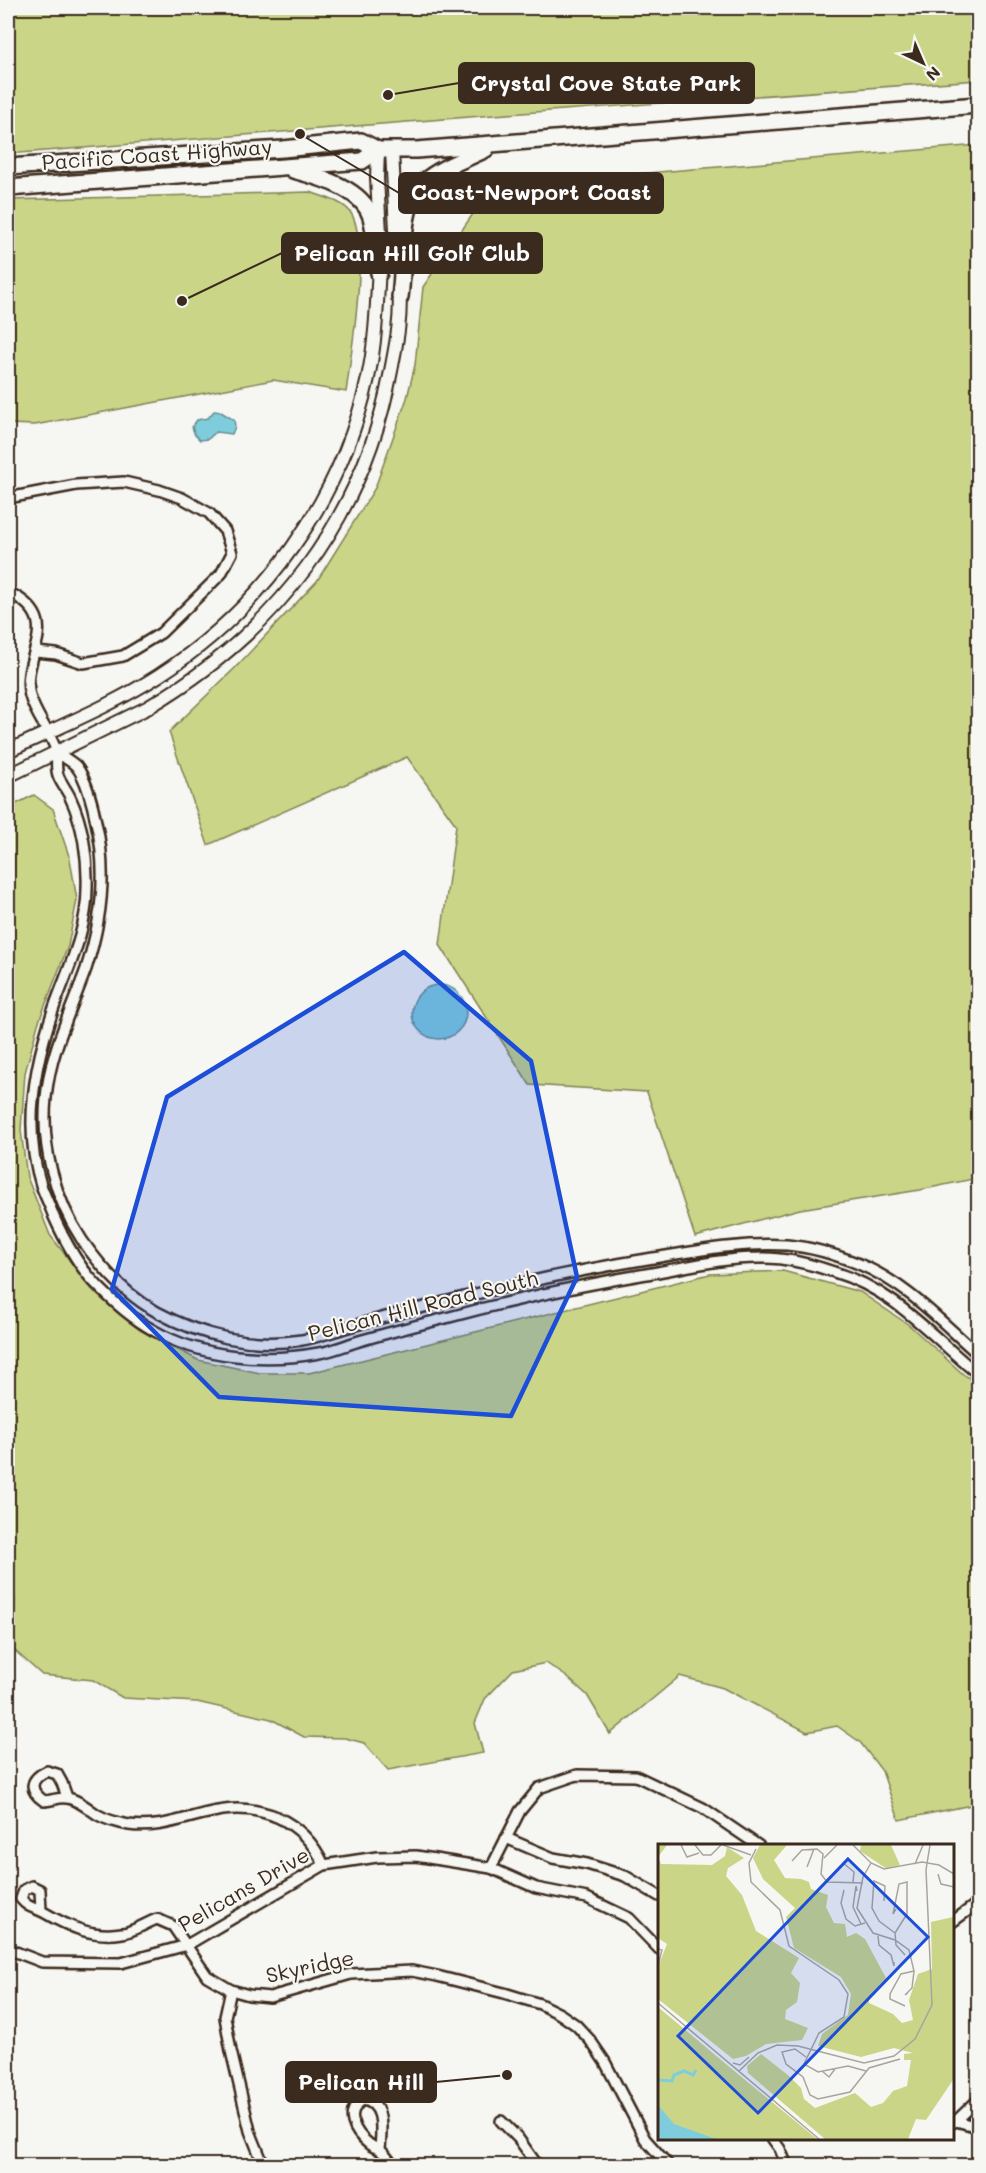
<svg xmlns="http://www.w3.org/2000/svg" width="986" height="2173" font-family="Mali,sans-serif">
  <rect width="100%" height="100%" fill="#f6f6f2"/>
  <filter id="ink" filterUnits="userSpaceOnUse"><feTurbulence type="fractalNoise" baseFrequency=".0167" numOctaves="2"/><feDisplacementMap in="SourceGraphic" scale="12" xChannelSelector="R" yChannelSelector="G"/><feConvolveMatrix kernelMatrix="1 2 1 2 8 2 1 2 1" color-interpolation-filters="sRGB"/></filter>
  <g filter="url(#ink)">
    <g fill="#cad588" stroke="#828053" stroke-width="1.5">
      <polygon points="8,8 978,8 978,80 494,115 8,154"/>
      <polygon points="978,145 978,1178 920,1190 800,1209 695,1237 647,1092 530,1085 440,945 456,825 407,757 208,845 169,732 234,669 317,581 375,488 407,398 415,365 423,287 492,186"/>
      <path d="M310,192C323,197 343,201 351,213C370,243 351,355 346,392L273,380L35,425L8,424V200Z"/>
      <polygon points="34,795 53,809 70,859 77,900 68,946 38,1024 25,1073 21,1130 27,1177 50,1235 95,1293 140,1330 198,1360 260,1373 309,1373 710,1274 783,1271 860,1292 909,1325 963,1374 978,1384 978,1801 976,1804 899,1820 882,1771 860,1742 837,1726 807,1732 723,1688 680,1676 610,1734 587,1695 567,1677 546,1663 513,1670 485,1699 475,1723 483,1753 388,1770 364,1743 345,1738 304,1737 271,1719 197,1702 123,1698 93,1680 42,1675 13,1649 15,1599 8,1549 8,808"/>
    </g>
    <g fill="#7fcddc" stroke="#648c90" stroke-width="1.5">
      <polygon points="214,411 221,412 234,420 235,427 232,434 216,432 208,439 200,440 195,435 192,427 197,420 208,418"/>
      <circle cx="439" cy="1012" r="27"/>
    </g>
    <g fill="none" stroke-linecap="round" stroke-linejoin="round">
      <defs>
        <g id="minor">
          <polyline points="8,498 76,485 124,482 159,490 182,498 209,513 225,531 232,553 221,574 161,633 123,656 83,663 56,654 36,652"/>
          <path d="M8,592C68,621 19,655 30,696C35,715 50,731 56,750C58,758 55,767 58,775C60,782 67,790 70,797C83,824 88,858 87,888C87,930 70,964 56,1002C35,1060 22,1125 41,1185C45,1196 50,1206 54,1217C64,1239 77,1264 94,1282C111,1300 131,1318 153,1330C201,1358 265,1363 319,1353C332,1351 346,1345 359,1341C387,1333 414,1326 442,1319C513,1300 585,1284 658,1272C691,1266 725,1258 759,1258C783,1257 811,1264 834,1272C895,1290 931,1336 978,1374"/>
          <path d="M57,753C63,757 71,761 76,766C86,778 93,806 96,822C108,872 102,920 86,969C71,1011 50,1052 46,1098C41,1147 55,1199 82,1240C102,1269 126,1295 157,1312C201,1336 252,1348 302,1340C316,1338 331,1332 345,1328C374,1320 403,1312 432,1305C505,1286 579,1270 653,1258C696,1251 742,1242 787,1245C810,1247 837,1255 859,1264C907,1284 940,1321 978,1354"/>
          <path d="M67,1797L62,1783L57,1774L47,1771C30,1779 28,1790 44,1801C51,1801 59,1797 66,1798C76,1798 90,1810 98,1815C107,1820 118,1823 129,1825C181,1832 219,1793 277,1817C299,1827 314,1843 324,1865"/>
          <polyline points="506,1838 553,1858 587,1864 625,1876 659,1896"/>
          <polyline points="491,1868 520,1811 539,1788 577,1775 636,1776 703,1808 759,1846"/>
          <path d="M41,1911L40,1890L32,1886L24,1890L21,1899C29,1909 35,1907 45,1913C69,1927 93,1938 122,1933C133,1932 146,1923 157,1919L173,1926L207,1976L231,1990L249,1995L270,1997L351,1974L412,1971L437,1976L504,1993L540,2004L560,2014L576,2025L590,2040L605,2062L645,2139L669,2166"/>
          <polyline points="952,1922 978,1903"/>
          <polyline points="8,1949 42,1962 121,1963 187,1945 324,1865 377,1857 416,1856 491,1868 536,1888 587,1898 629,1918 659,1949"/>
          <polyline points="231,1990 225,2017 231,2051 250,2131 264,2166"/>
          <polyline points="501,2121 518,2138 538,2166"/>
          <polyline points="956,2121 978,2100"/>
          <polyline points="952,2123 956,2121 978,2127"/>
          <polyline points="772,2138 780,2149 787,2166"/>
          <path d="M380,2150C381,2132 386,2102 362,2100C344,2113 354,2132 369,2144C372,2147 378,2148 381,2151C386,2155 389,2161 394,2166"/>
        </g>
        <g id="major">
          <polyline points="378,150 377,178 380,233"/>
          <polyline points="392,150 397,251"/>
          <path d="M8,751C58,727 111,706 158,676C263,608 341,501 368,378C376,341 377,303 379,265"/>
          <path d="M8,776L147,708C276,632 363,520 391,371C396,345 402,316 399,289"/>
          <polyline points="8,2163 10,2166"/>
        </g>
        <g id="highway">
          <polyline points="8,167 283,149 361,141 378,150 416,150 978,105"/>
          <path d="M293,170C319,177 362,188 371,217C376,235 376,255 379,273"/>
          <polyline points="8,188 362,161 378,150"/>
          <path d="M400,297C405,264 398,205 424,182C441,167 466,159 486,149"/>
        </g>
      </defs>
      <use href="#minor" stroke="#3b2a1e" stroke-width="14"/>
      <use href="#major" stroke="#3b2a1e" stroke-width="16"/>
      <use href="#highway" stroke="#3b2a1e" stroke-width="20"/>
      <use href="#minor" stroke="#f6f6f2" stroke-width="9"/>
      <use href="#major" stroke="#f6f6f2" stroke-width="12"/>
      <use href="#highway" stroke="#f6f6f2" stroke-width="15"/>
    </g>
  </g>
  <path fill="#1d4ed8" fill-opacity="0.2" stroke="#1d4ed8" stroke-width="4.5" stroke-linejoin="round" d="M404,952L531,1061L577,1277L511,1416L219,1397L112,1289L167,1097Z"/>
  <g text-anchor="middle" stroke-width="4.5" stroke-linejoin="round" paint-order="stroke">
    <g font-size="21" fill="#3b2a1e" stroke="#f6f6f2">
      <text transform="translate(157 155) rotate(-4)" y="7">Pacific Coast Highway</text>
      <text transform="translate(423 1306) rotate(-14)" y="7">Pelican Hill Road South</text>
      <text transform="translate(244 1890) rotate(-30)" y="7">Pelicans Drive</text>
      <text transform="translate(310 1967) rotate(-12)" y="7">Skyridge</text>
    </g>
  </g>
  <g transform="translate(658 1844)">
    <rect width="296" height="296" fill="#f6f6f2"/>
    <path d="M0,1H9L0,13L3,20L54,21L67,12L69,3L86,14L70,24L68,32L84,51L98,87L141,114L133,129L142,139L139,158L128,166L127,175L150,184L144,196L108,200L88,212L75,215L0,155V123L9,100L0,94ZM102,1H129L116,16L127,34L143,35L151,38L153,45L170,51L168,63L176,79L187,80L189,93L198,89L207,95L228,134L211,153V159L235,170L244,179L255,176L251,156L260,130L274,125L273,78L295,73V236L268,276L258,275L250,295H167L90,229L89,222L103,210L131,232L143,244L146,255L157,264L197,249L213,263L225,259L235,247L249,242L253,216H246V210L255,209L236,204L203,213L160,202L164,190L190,171L193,150L183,133L136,104L128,73L137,64L105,35L95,14ZM203,1H233L242,21L229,25L202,7ZM0,163L69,221L159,295H0Z" fill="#cad588"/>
    <path d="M0,261L16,280L58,295H0Z" fill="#7fcddc"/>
    <path fill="none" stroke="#7fcddc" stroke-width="3" d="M0,236L14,237L16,231L26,227L35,231L38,226"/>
    <path fill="none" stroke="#aba49d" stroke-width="1.5" d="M23,1L29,13L41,9M37,1L45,11H53L63,1M65,1L93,11M195,1L213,19L226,25L264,18L281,21L296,30M98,5L91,19L93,38L122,66L131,102L181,136L190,150L186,173L161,189L146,220L160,228L190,222L208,227M166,14L179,1M134,17L144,6L159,5L165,10L163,30L169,38L205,39M213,19L205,33L199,64L215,89L237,96L251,106L256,127L254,144L247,151L250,149M257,20L265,1M189,22L185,19L196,28L195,38M149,23L156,5M280,30L283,40L296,43M199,47L198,42L195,63L203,80M185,50L186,46L183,59L188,75L197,82L207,79M226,57L227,42L216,37L214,64L221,77L237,89M237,89L249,70V38L241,40L235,70L238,65M237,89L238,101L247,111M220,92L221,101L233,111L236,122V118M0,105L4,106L0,122M0,159L161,295M247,162L232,155V150L243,130L256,127M148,213L137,205L124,208L128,220L145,233L152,251L160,255L192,248L211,224L242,215M75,219L82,221L91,213M81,227L100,209L119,201L140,202L206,219L236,212L257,195L274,161L268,26L272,1M164,227L171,233L177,225"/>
    <path fill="#1d4ed8" fill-opacity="0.15" stroke="#1d4ed8" stroke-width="3" d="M190,15L270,93L100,269L20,192Z"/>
    <rect width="296" height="296" fill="none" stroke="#3b2a1e" stroke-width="3"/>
  </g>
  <path fill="none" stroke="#3b2a1e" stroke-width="2" d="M388 95L459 83M300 134L399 193M182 301L282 253M507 2075L436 2082"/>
  <g fill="#3b2a1e" stroke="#f6f6f2" stroke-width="2">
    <circle cx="388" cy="95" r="6"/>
    <circle cx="300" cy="134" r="6"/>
    <circle cx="182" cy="301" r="6"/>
    <circle cx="507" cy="2075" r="6"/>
  </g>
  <g fill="#3b2a1e" stroke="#3b2a1e" stroke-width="2">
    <rect x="459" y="63" width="295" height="40" rx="6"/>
    <rect x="399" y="173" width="264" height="40" rx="6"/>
    <rect x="282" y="233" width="260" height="40" rx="6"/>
    <rect x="286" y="2062" width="150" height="40" rx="6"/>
  </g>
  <g font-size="22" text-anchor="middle" font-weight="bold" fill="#fff">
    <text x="606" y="91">Crystal Cove State Park</text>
    <text x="531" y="200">Coast-Newport Coast</text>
    <text x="412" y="261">Pelican Hill Golf Club</text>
    <text x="361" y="2090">Pelican Hill</text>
  </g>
  <rect width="986" height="2173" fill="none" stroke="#f6f6f2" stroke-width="30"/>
  <rect x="15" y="15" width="956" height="2143" fill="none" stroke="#3b2a1e" stroke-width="2" filter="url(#ink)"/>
  <g transform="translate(923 63) rotate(136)" stroke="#f6f6f2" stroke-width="4.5" paint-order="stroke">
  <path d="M0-4.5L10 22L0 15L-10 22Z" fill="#3b2a1e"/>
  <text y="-9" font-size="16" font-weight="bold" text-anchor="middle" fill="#3b2a1e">N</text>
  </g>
</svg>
